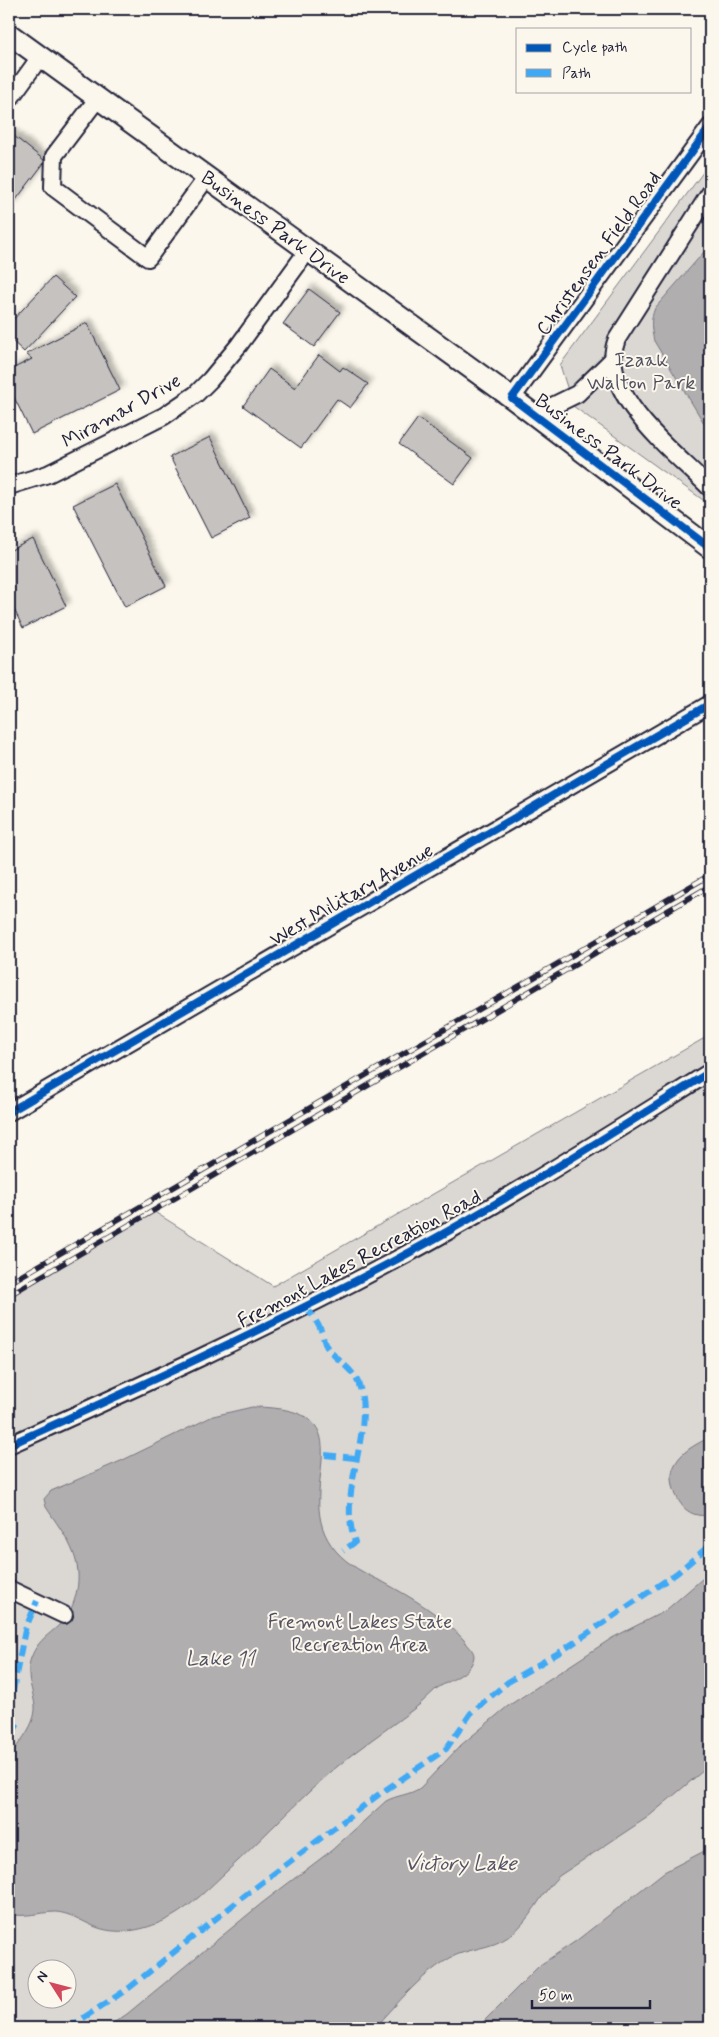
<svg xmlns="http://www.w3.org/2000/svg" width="719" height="2037" font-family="Mynerve,sans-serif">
  <defs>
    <filter id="shadow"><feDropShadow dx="4.5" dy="-4.5" stdDeviation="2.5" flood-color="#0004"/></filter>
  </defs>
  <rect width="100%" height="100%" fill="#fbf7ec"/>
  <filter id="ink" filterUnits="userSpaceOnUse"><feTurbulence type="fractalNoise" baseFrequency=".02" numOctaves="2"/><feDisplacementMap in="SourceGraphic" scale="10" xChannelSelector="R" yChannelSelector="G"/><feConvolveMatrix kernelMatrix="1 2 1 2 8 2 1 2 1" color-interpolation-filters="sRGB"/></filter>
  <g filter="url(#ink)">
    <g fill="#dbd8d3" stroke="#7e7d87" fill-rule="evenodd">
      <polygon points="710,163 710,505 573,406 560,365"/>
      <path d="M710,1035V2028H9V1295L153,1211L273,1286ZM38,1970H68V2000H38Z"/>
    </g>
    <g fill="#b1aeb0" stroke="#787681">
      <path d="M710,245C710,253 711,262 710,270C708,284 702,287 710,302V433L654,341C651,328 650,320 655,308Z"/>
      <path d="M252,1407C379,1407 284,1492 336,1551C348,1565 366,1574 383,1582C411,1597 443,1616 464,1640C467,1645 474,1650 474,1656C474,1660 471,1666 468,1669C459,1678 446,1682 436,1689C430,1694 425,1700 419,1705C396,1723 372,1739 350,1756C305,1792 267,1835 225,1873C205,1892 182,1915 156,1924C136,1932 112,1935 91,1925C80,1920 69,1913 56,1912C40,1912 25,1918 9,1914V1756C19,1743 36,1725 35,1706C33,1690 26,1678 30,1661C37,1639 49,1636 63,1621C70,1613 74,1603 76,1594C85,1558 64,1535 46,1507L44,1499L51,1491L123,1460L213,1416Z"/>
      <path d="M710,1437V1515C703,1516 695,1516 688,1511C677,1504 669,1482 673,1469C679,1452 695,1445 710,1437Z"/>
      <path d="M710,1572V1765L648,1817L559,1876C540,1894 530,1922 508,1937C491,1949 468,1948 450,1958C420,1975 398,2003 375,2028H106L127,2014L262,1903L332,1850L386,1801C397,1795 410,1795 420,1788L461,1745L508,1706L612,1638L665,1611Z"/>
      <polygon points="710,1848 710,2028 477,2028 540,1965 576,1941 664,1872"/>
    </g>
    <g fill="#c6c2c0" stroke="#22223b" filter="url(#shadow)">
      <polygon points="9,132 44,160 44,163 9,209"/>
      <polygon points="53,277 75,297 24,352 9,338 9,324"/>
      <polygon points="309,289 340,312 314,347 283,324"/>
      <polygon points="87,323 120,390 32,434 9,387 9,381 14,378 10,370 32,359 26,354"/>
      <polygon points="319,355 340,371 343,367 368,384 350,408 337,399 301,448 243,406 269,369 295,388"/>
      <polygon points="418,418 473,458 454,484 399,444"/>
      <polygon points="210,437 250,518 211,538 170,457"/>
      <polygon points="115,484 166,586 125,607 73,505"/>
      <polygon points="33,539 66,606 23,628 9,599 9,551"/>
    </g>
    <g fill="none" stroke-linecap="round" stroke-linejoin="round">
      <defs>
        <g id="minor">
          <polyline points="98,98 54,156 53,187 148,258 207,177"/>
          <polyline points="9,100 40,57"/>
          <path d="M710,193L617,339C595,393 677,454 710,488"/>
          <polyline points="512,398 710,127"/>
          <polyline points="534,415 577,394 612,360"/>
          <polyline points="9,486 48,474 164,416 196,394 210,380 239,345 308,250"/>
          <polyline points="9,1112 710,704"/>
          <path d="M9,1445C136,1388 264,1330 388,1264C498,1206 604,1138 710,1072"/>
          <polyline points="9,1589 64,1615"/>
        </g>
        <polyline id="major" points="9,34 512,398 710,548"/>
      </defs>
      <use href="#minor" stroke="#22223b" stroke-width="20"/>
      <use href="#major" stroke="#22223b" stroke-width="24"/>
      <use href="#minor" stroke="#fbf7ec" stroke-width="16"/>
      <use href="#major" stroke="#fbf7ec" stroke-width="20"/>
      <defs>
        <g id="rail">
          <polyline points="9,1283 710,875"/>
          <polyline points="9,1295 710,886"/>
        </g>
      </defs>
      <use href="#rail" stroke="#22223b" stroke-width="5.5"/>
      <use href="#rail" stroke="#fbf7ec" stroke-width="4" stroke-dasharray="11" stroke-linecap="butt"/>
      <g stroke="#3fa9f5" stroke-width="6" stroke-dasharray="12 6" stroke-linecap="butt">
        <path d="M306,1306C311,1314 319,1324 322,1333C324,1340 324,1344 329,1350C339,1362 356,1371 360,1388C373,1438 337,1492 355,1542L343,1551"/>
        <polyline points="325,1455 356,1458"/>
        <polyline points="9,1710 25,1630 37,1601"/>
        <polyline points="9,1721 24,1731"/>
        <polyline points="68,2028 129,1988 243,1897 378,1795 446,1749 471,1713 508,1682 560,1652 677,1573 710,1545"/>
      </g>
      <defs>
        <g id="cycleway">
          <polyline points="710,127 512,398 710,548"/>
          <polyline points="9,1112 710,704"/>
          <path d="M9,1445C136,1388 264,1330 388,1264C498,1206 604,1138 710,1072"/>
        </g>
      </defs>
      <use href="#cycleway" stroke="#fbf7ec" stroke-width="11"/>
      <use href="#cycleway" stroke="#0057b8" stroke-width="8"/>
    </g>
  </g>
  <g text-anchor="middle" stroke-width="4" stroke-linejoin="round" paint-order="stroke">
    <g font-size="20" fill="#22223b" stroke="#fbf7ec">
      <text transform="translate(276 227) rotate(36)" y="7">Business Park Drive</text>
      <text transform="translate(598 253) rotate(-54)" y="7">Christensen Field Road</text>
      <text transform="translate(121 410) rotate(-29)" y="7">Miramar Drive</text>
      <text transform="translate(609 451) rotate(37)" y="7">Business Park Drive</text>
      <text transform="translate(351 894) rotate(-30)" y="7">West Military Avenue</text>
      <text transform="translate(359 1258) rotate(-28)" y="7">Fremont Lakes Recreation Road</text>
    </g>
    <g font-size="20" fill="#505061" stroke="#fbf7ec">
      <text x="641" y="366">Izaak<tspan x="641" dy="23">Walton Park</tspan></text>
      <text x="360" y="1628">Fremont Lakes State<tspan x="360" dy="23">Recreation Area</tspan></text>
    </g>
    <g font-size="21" font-style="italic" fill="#545364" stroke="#fbf7ec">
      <text x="220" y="1665">Lake 11</text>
      <text x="461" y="1870">Victory Lake</text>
    </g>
  </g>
  <rect width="719" height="2037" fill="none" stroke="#fbf7ec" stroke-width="30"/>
  <rect x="15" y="15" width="689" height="2007" fill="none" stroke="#22223b" stroke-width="2" filter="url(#ink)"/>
  <rect x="516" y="28" width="175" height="65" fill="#fbf7ec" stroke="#a4a2a5"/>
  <rect x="526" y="44" width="25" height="8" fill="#0057b8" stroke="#a4a2a5"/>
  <text x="562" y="52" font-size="15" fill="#22223b">Cycle path</text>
  <rect x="526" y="69" width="25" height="8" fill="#3fa9f5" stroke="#a4a2a5"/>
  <text x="562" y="78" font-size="15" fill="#22223b">Path</text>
  <g transform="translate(52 1984) rotate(306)"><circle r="24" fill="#fbf7ec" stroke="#a4a2a5"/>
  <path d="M0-4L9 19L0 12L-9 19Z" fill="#d1495b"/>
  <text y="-8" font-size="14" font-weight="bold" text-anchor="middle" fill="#22223b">N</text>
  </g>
  <path d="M532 2000v8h118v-8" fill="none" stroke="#22223b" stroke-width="2.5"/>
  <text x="539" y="2000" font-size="15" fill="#22223b" stroke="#fbf7ec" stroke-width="4" paint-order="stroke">50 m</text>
</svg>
